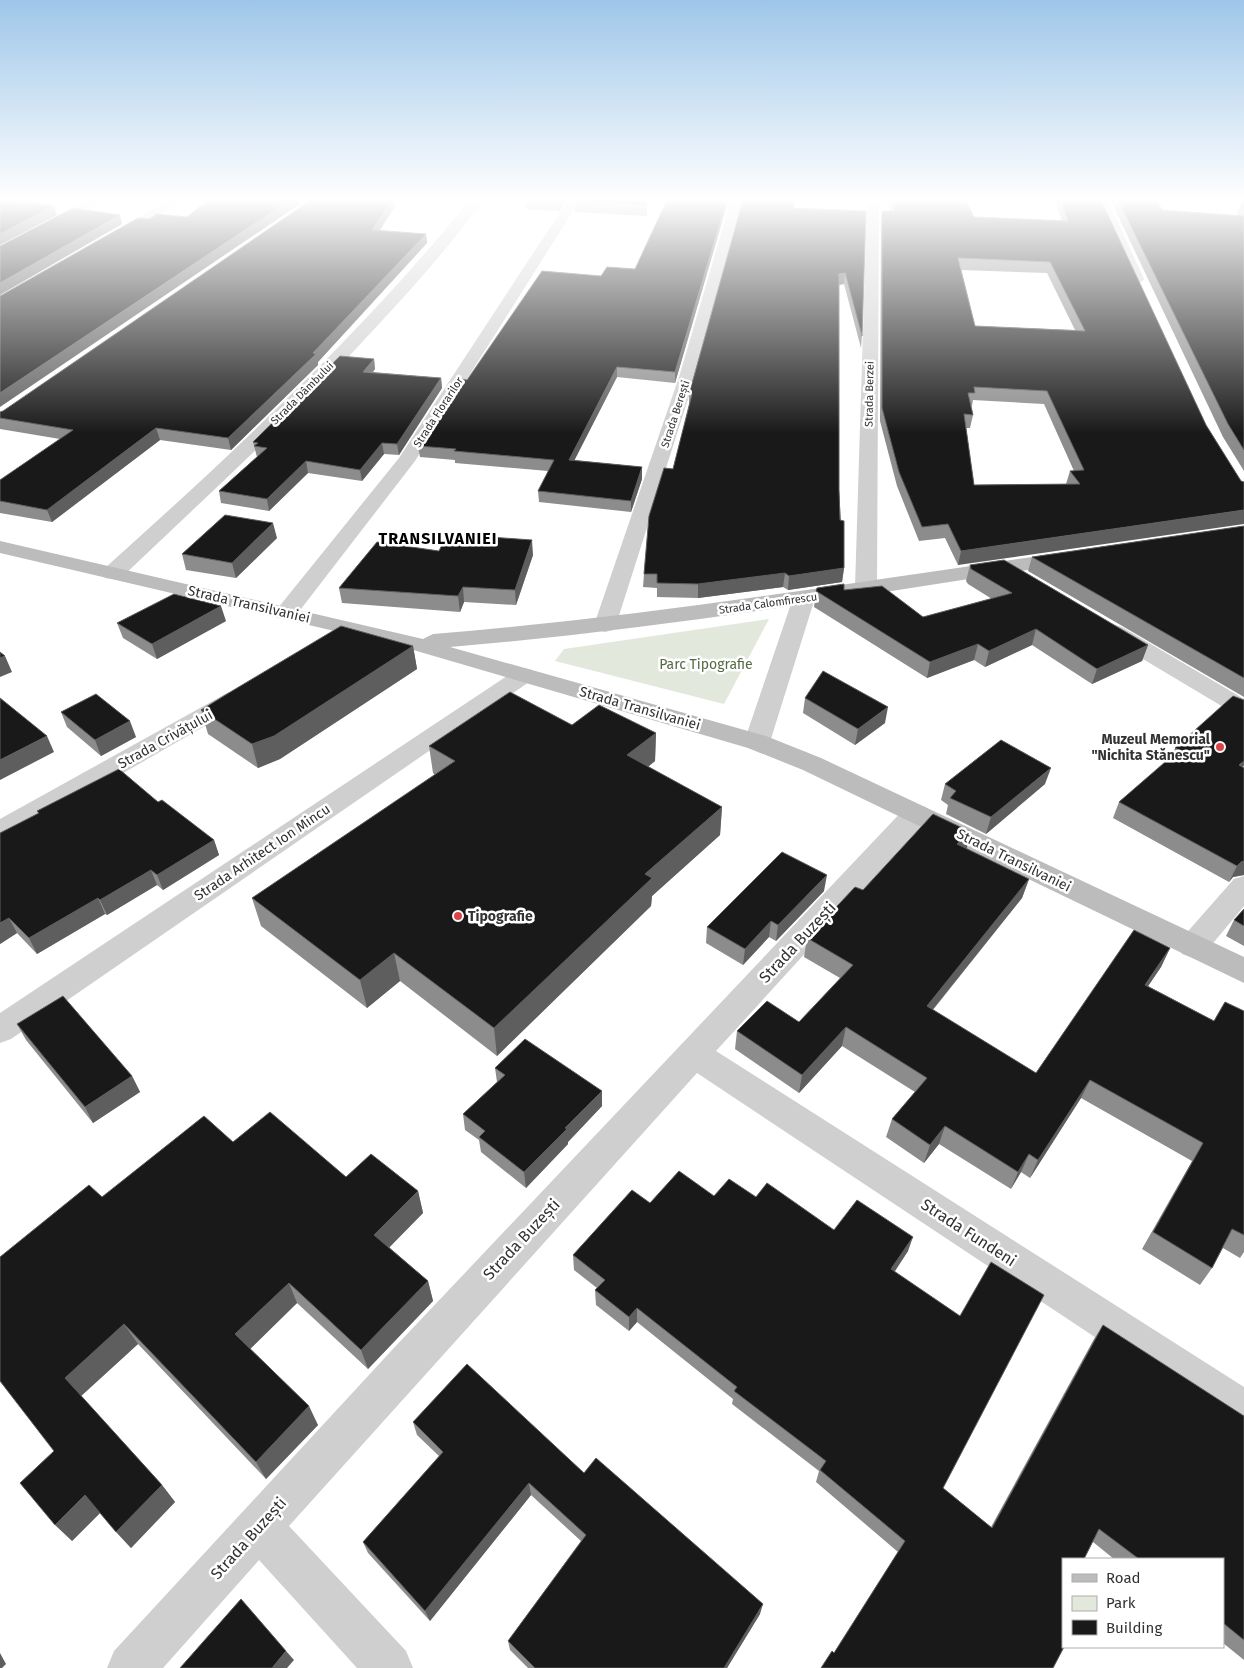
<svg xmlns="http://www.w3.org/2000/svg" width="1244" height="1668" font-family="'Fira Sans',sans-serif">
  <rect width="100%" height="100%" fill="#fff"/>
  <polygon fill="#e2e8dc" points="769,619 724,704 555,661 564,649"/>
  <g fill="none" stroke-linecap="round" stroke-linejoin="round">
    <g fill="#cfcfcf" fill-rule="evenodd">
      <polygon points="89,200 105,200 0,256 0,247"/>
      <polygon points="168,200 183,200 118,240 108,240 106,237"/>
      <path d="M470,200H483C452,244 415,285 378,325C297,414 208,495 121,578L113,579L105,578L102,573L105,568C234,452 360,335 470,200Z"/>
      <polygon points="568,200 580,200 415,461 294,618 286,620 278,618 275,613 278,608 399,458"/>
      <polygon points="731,200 743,200 695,377 616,625 613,630 605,632 597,630 594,625 679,377"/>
      <polygon points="867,200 879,200 877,588 874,593 866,594 858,593 855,588"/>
      <polygon points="1096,200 1108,200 1144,279 1142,282 1137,283 1130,279"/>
      <polygon points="1114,625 1122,627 1244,699 1244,717 1235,714 1106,637 1103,632 1106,627"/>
      <polygon points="524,668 532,670 536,675 532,680 11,1039 0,1043 0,1013 516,670"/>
      <polygon points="236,691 245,693 248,698 245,703 10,838 0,841 0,819 227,693"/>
      <polygon points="916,805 926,807 930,814 926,821 716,1051 1244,1387 1244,1432 1229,1426 697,1073 289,1526 406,1651 413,1668 357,1668 259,1560 163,1668 107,1668 114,1651 392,1350 906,807"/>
      <polygon points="1244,876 1244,906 1204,954 1193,958 1182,954 1178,946 1182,938 1234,879"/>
    </g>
    <polygon fill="#cfcfcf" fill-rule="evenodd" points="804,591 812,593 815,598 770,742 766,748 757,750 748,748 744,742 793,598 796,593"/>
    <path fill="#bcbcbc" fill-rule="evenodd" d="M0,541L423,639L433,634C646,617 856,582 1067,552L1074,554L1077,558L1074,562L1067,564C862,595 657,630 450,647L766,736L821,758L1244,957V983L803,770L748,748L403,647L0,553Z"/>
  </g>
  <g fill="#8c8c8c" fill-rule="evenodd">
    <polygon points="525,200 566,200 559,211 526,209"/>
    <path d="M888,200H966L974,217L1062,221L1055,200H1101L1206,425L958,565L945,538L919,541L897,486L880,421L881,221L882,211H890ZM961,270L1047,273L1075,330L975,326ZM973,400L1044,404L1074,471H1070L1066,484L974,485L966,428H970L973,415L971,406H972Z"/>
    <polygon points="1111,200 1118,200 1162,210 1239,216 1237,213 1241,202 1244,202 1244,471 1223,437 1111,201"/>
    <polygon points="575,201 647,205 647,216 575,212"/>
    <polygon points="727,205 675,383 617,377 574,460 642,467 642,479 631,512 539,502 538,491 548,471 455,463 455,460 420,457 418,446 467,380 601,276 635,269"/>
    <polygon points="395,206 380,230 426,234 427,243 318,362 318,365 231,450 160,440 52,522 0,513 0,480 60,439 0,429 0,412 3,411"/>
    <polygon points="866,211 862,336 861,348 844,284 839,285 839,490 844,568 842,582 788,590 783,587 698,598 657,597 657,588 643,587 644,574 673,469 689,406 689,394"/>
    <polygon points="374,359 375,369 373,372 441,378 442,388 399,455 384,454 362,481 308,473 269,511 221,503 219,491 257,457 253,442"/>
    <polygon points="1244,526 1244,697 1028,571 1032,557"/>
    <polygon points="277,538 236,578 186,570 182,554"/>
    <polygon points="439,551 533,555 516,605 464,602 460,612 342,603 339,588"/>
    <polygon points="970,565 1148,645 1142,661 1092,684 1032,645 985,667 974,660 927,678 814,607 816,591 923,617 992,599 968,584 966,581"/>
    <polygon points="226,621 157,659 123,638 117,623"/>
    <polygon points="413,646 417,669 280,759 258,768 208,734 201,710"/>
    <polygon points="805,698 885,723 855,745 803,713"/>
    <polygon points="61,712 136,737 101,756 67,727"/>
    <polygon points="572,725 656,733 655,761 648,767 722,807 720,835 652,896 651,906 497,1056 400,981 367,1008 261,926 252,898 435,775 433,773 429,746"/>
    <polygon points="1175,748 1244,765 1243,767 1244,768 1244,875 1233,877 1229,882 1113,818 1119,802 1172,757"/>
    <polygon points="945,784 1045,784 986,834 946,814 948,805 941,800"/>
    <polygon points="158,802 214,840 219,855 163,890 157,885 107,915 105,914 37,954 17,933 0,944 38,813 37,811"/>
    <polygon points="971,832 966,848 1029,879 1022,898 933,1010 1036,1073 1170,948 1161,967 1148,986 1214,1021 1244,1011 1244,1252 1240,1258 1223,1248 1212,1268 1200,1285 1142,1249 1192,1161 1081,1098 1030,1178 1021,1172 1011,1189 939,1144 924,1163 886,1137 892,1119 915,1092 842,1046 799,1093 735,1049 737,1031 799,1022 840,978 804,957 807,938 863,890"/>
    <polygon points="824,891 776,941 769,937 743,965 706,943 707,927"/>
    <polygon points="1244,909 1244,946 1226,936 1234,920"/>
    <polygon points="17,1024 132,1076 140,1092 93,1123 26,1040"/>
    <polygon points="495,1068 602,1091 602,1106 568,1142 568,1144 526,1188 481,1152 479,1140 465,1130 463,1114 497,1082"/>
    <polygon points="233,1142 346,1177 418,1191 423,1213 389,1247 428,1281 433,1301 368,1369 297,1303 250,1349 318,1425 266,1479 138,1344 81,1396 162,1485 175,1502 131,1548 100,1513 72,1541 54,1451 102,1197"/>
    <polygon points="714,1196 756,1197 834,1230 908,1251 895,1271 943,1488 991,1527 1094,1339 1103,1325 1244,1490 1244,1660 1223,1643 1223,1559 1114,1559 1093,1542 834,1653 898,1552 816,1482 819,1471 732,1404 733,1399 637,1322 629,1331 596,1305 595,1290 597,1288 574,1270 573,1255 650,1203"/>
    <polygon points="413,1422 584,1473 760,1614 727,1668 528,1668 510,1650 508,1641 581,1541 531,1495 430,1621 368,1553 363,1542 439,1456 417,1435"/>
  </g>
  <g fill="#5e5e5e">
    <polygon points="290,200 299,200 300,204 0,407 0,393"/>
    <polygon points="392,200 395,200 395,206 374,239 372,230"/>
    <polygon points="558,200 566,200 559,211"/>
    <polygon points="727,200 728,200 727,205 675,383 675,372"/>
    <polygon points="54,206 57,215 0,245 0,234"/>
    <polygon points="120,215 122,224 0,295 0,283"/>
    <polygon points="426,234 427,243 318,362 318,365 231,450 228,438 313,353"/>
    <polygon points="845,273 844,284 837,285 839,274"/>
    <polygon points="374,359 375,369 365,382 363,372"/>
    <polygon points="617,367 617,377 569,471 569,460"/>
    <polygon points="441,378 442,388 399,455 397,444"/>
    <polygon points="156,428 160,440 52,522 47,510"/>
    <polygon points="382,443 384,454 362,481 360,470"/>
    <polygon points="306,461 308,473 269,511 267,499"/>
    <polygon points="642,467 642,479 631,512 631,501"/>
    <polygon points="1244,510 1244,524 958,565 961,551"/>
    <polygon points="273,523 277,538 236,578 232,563"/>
    <polygon points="532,540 533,555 516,605 515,590"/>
    <polygon points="844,568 842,582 788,590 789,576"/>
    <polygon points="785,573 783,587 698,598 698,584"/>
    <polygon points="463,587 464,602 460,612 458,596"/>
    <polygon points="221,606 226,621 157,659 152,644"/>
    <polygon points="1036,629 1032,645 985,667 989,651"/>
    <polygon points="978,644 974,660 927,678 930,662"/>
    <polygon points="1148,645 1142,661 1092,684 1097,669"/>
    <polygon points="413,646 417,669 280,759 258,768 252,744"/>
    <polygon points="5,656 12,672 0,677 0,658"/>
    <polygon points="888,707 885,723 855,745 858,729"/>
    <polygon points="130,721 136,737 101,756 95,740"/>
    <polygon points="656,733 655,761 627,783 627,755"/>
    <polygon points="47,736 54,752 0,780 0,760"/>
    <polygon points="1244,757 1244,765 1240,773 1232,781"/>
    <polygon points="1051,768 1045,784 986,834 991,817"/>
    <polygon points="722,807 720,835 652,896 651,906 497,1056 494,1028 645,874"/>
    <polygon points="971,832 966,851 957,844"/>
    <polygon points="214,840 219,855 163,890 157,875"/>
    <polygon points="1244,861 1244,875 1233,877 1229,882 1237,866 1241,862"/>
    <polygon points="151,870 157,885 107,915 100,900"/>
    <polygon points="827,875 824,891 776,941 778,925"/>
    <polygon points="1029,879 1022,898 921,1024 927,1006"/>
    <polygon points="98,898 105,914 37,954 29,938"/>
    <polygon points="9,918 17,933 0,944 0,923"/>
    <polygon points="771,921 769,937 743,965 745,949"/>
    <polygon points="1170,948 1161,967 1136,1004 1145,985"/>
    <polygon points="394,953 400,981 367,1008 360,980"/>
    <polygon points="846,1027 842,1046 799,1093 802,1075"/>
    <polygon points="132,1076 140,1092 93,1123 85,1107"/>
    <polygon points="1090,1080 1081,1098 1030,1178 1038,1160"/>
    <polygon points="602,1091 602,1106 568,1142 568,1144 526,1188 524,1172 565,1128"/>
    <polygon points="945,1126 939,1144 924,1163 930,1145"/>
    <polygon points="1029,1154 1021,1172 1011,1189 1018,1172"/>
    <polygon points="418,1191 423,1213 381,1256 374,1235"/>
    <polygon points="913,1237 908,1251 887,1283 891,1269"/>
    <polygon points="428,1281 433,1301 368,1369 361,1350"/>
    <polygon points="289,1283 297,1303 246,1353 235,1334"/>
    <polygon points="637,1308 637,1322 629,1331 629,1317"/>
    <polygon points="124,1324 138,1344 80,1397 65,1378"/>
    <polygon points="309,1406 318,1425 266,1479 256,1462"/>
    <polygon points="529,1483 531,1495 430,1621 425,1611"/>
    <polygon points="162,1485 175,1502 131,1548 116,1532"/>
    <polygon points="85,1495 101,1512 72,1541 55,1525"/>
    <polygon points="763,1604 760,1614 727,1668 724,1668"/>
    <polygon points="286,1651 294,1660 287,1668 272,1668"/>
    <polygon points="0,1653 6,1664 2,1668 0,1668"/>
  </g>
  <g fill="#191919" stroke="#5e5e5e" fill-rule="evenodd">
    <polygon points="1,200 15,200 54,206 0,234 0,201"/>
    <polygon points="208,200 290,200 0,393 0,296 138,218 149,219 157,214 187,217"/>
    <polygon points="311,200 392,200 372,230 426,234 313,353 316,354 228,438 156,428 47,510 0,501 0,480 73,430 0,418 0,412 3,411"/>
    <polygon points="575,200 644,200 647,205 575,201"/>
    <polygon points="667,200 727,200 675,372 617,367 569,460 642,467 631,501 538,491 554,460 454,451 456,449 418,446 461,379 467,380 542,271 601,276 607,267 635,269"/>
    <polygon points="743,200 794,200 794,208 866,211 862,336 845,273 839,274 839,490 840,520 844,521 844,568 789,576 785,573 698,584 657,583 657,574 644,574 649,516 664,468 673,469 692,394 689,394"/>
    <path d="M892,200H966L974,217L1068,221L1061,200H1101L1206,425L1241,481L1244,482V510L961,551L948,524L922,527L899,472L882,408V211H895ZM958,258L1050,262L1085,331L975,326ZM974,387L1047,391L1084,470L1070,471L1080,484L974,485L964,414L973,415L968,393H975Z"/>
    <polygon points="1118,200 1157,200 1162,210 1244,216 1244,450 1228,424"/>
    <polygon points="1241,202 1244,202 1244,208"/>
    <polygon points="73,208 120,215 0,283 0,246"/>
    <polygon points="340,356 374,359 363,372 441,378 397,444 382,443 360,470 306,461 267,499 219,491 267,448 254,446 258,443 253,442"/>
    <polygon points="225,515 273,523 232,563 182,554"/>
    <polygon points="1244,526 1244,678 1032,557"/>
    <polygon points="447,534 532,540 515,590 463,587 458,596 339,588 377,542 439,551"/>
    <polygon points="1004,560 1148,645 1097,669 1036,629 989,651 978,644 930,662 816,591 817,588 844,584 844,590 882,586 923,617 1012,593 971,569 970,565"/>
    <polygon points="174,594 221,606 152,644 117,623"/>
    <polygon points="341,626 413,646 274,736 252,744 201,710 227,694"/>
    <polygon points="0,652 5,656 0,658"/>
    <polygon points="823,671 888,707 858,729 805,698"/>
    <polygon points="510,692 572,725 599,705 656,733 627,755 722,807 645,874 652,878 494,1028 394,953 360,980 252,898 455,761 429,746"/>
    <polygon points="96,694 130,721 95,740 61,712"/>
    <polygon points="1233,696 1244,700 1244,761 1239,765 1244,768 1244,861 1241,862 1237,866 1119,802 1179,750 1175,748"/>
    <polygon points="0,698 47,736 0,760"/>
    <polygon points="1001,740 1051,768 991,817 950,798 956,791 945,784"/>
    <polygon points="119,769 158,802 162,800 214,840 157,875 151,870 100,900 98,898 29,938 9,918 0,923 0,833 39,813 37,811"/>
    <polygon points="933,814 971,832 957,844 1029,879 927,1006 1036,1073 1134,930 1170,948 1145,985 1214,1021 1225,1002 1244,1011 1244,1235 1232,1229 1212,1268 1153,1232 1203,1143 1090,1080 1038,1160 1029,1154 1018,1172 945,1126 930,1145 892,1119 927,1078 846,1027 802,1075 737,1031 767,1001 799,1022 853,965 807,938 855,887 863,890"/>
    <polygon points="782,852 827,875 778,925 771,921 745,949 707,927"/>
    <polygon points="1244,909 1244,926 1234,920"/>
    <polygon points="63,996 132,1076 85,1107 17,1024"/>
    <polygon points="525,1039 602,1091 565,1128 567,1129 524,1172 479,1137 485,1131 463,1114 505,1075 495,1068"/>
    <polygon points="270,1112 346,1177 371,1154 418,1191 374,1235 428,1281 361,1350 289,1283 235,1334 309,1406 256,1462 124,1324 65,1378 162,1485 116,1532 85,1495 55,1525 20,1483 54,1451 0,1381 0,1257 89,1185 102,1197 204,1116 233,1142"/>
    <polygon points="679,1171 714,1196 729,1179 756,1197 767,1183 834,1230 857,1200 913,1237 891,1269 960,1316 991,1262 1044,1295 943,1488 992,1528 1103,1325 1244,1416 1244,1640 1223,1623 1223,1559 1139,1559 1099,1529 1084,1559 1063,1559 1063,1647 1064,1647 1053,1668 821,1668 832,1651 834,1653 905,1541 820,1470 826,1461 734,1391 737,1387 637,1308 629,1317 595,1290 605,1280 573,1255 632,1190 650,1203"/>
    <polygon points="467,1364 584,1473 596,1458 763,1604 724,1668 535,1668 508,1641 586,1535 529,1483 425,1611 363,1542 443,1452 413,1422"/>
    <polygon points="241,1599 286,1651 272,1668 180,1668"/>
  </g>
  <linearGradient id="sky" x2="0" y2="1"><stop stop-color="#9ec6e9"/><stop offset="0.46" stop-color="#fff"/><stop offset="1" stop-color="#fff" stop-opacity="0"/></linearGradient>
  <rect width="1244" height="434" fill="url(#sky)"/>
  <g fill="#d9444b" stroke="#fff" stroke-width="2">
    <circle cx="1220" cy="747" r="5"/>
    <circle cx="458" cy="916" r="5"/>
  </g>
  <g text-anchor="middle" stroke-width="5" stroke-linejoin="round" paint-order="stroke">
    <g font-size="11" fill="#323232" stroke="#fff">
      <text transform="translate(302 393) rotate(-45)" y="4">Strada Dâmbului</text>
      <text transform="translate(869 394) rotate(-89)" y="4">Strada Berzei</text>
      <text transform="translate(438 412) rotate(-57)" y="4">Strada Florarilor</text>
      <text transform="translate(675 414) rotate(-72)" y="4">Strada Berești</text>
      <text transform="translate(768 603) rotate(-8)" y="4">Strada Calomfirescu</text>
    </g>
    <g font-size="14" fill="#323232" stroke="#fff">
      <text transform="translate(249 604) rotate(13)" y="5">Strada Transilvaniei</text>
      <text transform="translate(640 708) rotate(16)" y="5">Strada Transilvaniei</text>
      <text transform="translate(165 739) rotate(-29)" y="5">Strada Crivățului</text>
      <text transform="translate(262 852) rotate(-34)" y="5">Strada Arhitect Ion Mincu</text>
      <text transform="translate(1014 860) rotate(26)" y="5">Strada Transilvaniei</text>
    </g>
    <g font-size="14" fill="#546b42" stroke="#fff">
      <text x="706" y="669">Parc Tipografie</text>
    </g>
    <g font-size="14" font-weight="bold" fill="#323232" stroke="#fff" text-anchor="end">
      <text x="1210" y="744">Muzeul Memorial<tspan x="1210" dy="16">"Nichita Stănescu"</tspan></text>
      <text x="468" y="921" text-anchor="start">Tipografie</text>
    </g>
    <g font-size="16" font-weight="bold" letter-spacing="1" fill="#000" stroke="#fff">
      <text x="438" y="544">TRANSILVANIEI</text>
    </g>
    <g font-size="16" fill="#323232" stroke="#fff">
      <text transform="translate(797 942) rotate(-47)" y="6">Strada Buzești</text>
      <text transform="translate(969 1232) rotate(33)" y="6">Strada Fundeni</text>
      <text transform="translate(521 1239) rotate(-47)" y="6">Strada Buzești</text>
      <text transform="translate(248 1538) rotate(-48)" y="6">Strada Buzești</text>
    </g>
  </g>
  <rect x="1062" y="1558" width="162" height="90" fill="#ffffff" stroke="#adadad"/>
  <rect x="1072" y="1574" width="25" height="8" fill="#bcbcbc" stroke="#adadad"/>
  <text x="1106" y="1583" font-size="15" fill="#323232">Road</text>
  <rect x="1072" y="1596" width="25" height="15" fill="#e2e8dc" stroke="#adadad"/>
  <text x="1106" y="1608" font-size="15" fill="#323232">Park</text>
  <rect x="1072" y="1620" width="25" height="15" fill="#191919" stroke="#adadad"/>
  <text x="1106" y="1633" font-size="15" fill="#323232">Building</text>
</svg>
